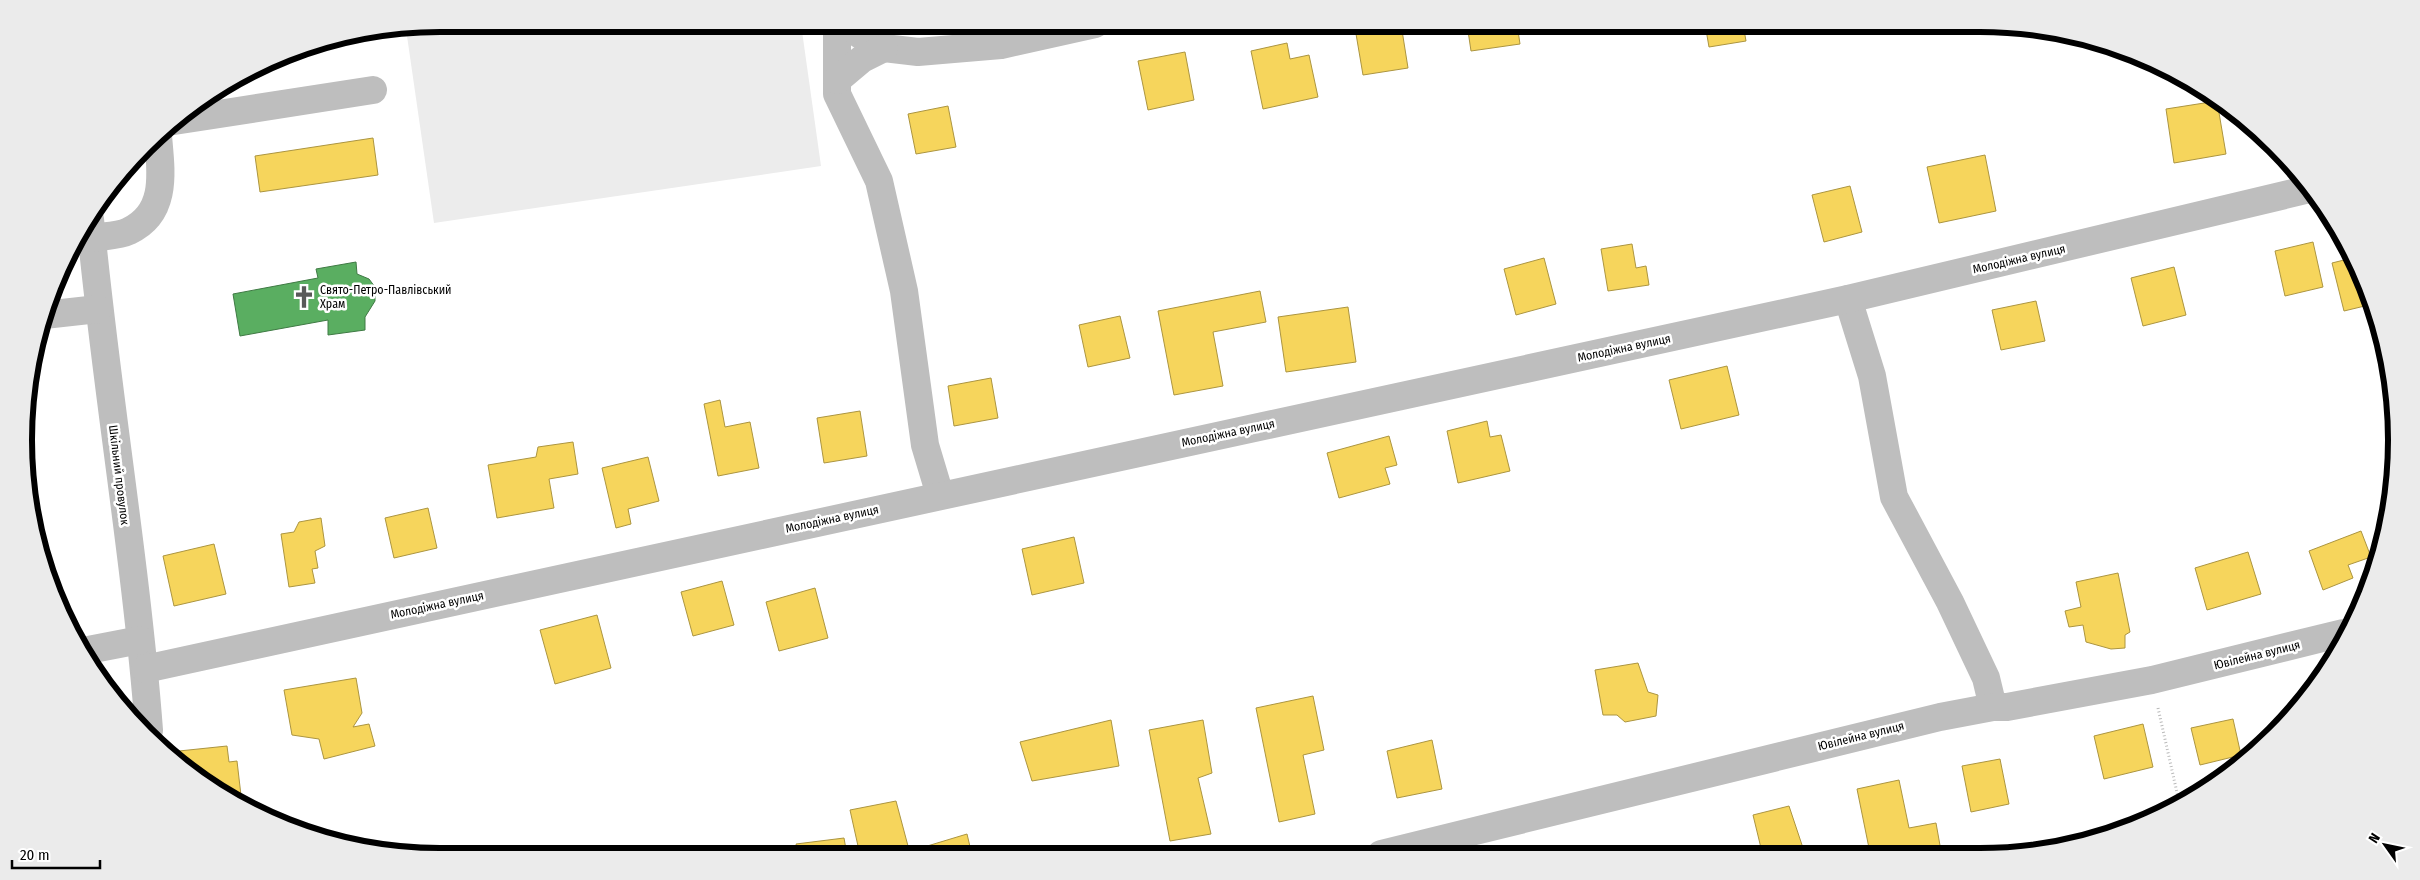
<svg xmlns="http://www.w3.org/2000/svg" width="2420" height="880" font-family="'Fira Sans Condensed',sans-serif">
  <rect width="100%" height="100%" fill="#fff"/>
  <polygon fill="#ececec" points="440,24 801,24 821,166 434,223 406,29"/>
  <g fill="#f6d55c" stroke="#ac9540">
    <polygon points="1380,24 1401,24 1408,68 1363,75 1355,28"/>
    <polygon points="1467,24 1517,24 1520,44 1471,51"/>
    <polygon points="1587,24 1612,24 1587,28"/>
    <polygon points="1705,24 1743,24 1746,41 1709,47"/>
    <polygon points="1287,43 1290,59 1309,55 1318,97 1263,109 1251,51"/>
    <polygon points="1185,52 1194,100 1148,110 1138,61"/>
    <polygon points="2217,101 2226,154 2174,163 2166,109"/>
    <polygon points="948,106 956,147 916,154 908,114"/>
    <polygon points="373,138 378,175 260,192 255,156"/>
    <polygon points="1985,155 1996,211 1939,223 1927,167"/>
    <polygon points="1850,186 1862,232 1824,242 1812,195"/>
    <polygon points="2313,242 2323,287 2285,296 2275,251"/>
    <polygon points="1632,244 1636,268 1646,266 1649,285 1608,291 1601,249"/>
    <polygon points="1544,258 1556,304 1516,315 1504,269"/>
    <polygon points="2352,258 2373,304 2344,311 2332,263"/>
    <polygon points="2174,267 2186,315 2143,326 2131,278"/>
    <polygon points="1260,291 1266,322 1213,332 1223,386 1174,395 1158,311"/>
    <polygon points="2036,301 2045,341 2001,350 1992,310"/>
    <polygon points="1348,307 1356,362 1286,372 1278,317"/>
    <polygon points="1120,316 1130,358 1088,367 1079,325"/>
    <polygon points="1727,366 1739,415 1681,429 1669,380"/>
    <polygon points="991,378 998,418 954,426 948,386"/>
    <polygon points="720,400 725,427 750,422 759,468 718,476 704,404"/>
    <polygon points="860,411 867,456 824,463 817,418"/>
    <polygon points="1487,421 1490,437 1501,435 1510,471 1458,483 1447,431"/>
    <polygon points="1389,436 1397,465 1385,468 1390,484 1339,498 1327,453"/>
    <polygon points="573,442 578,474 549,479 554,508 497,518 488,465 536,457 538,447"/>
    <polygon points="648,457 659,501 628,509 631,524 616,528 602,468"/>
    <polygon points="428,508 437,548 394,558 385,518"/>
    <polygon points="321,518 325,546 315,551 318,568 312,569 315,583 289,587 281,534 294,532 299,522"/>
    <polygon points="2361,531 2371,557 2348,565 2353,578 2323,590 2309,551"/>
    <polygon points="1074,537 1084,583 1032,595 1022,549"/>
    <polygon points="214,544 226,594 174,606 163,556"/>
    <polygon points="2248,552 2261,594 2207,610 2195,568"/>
    <polygon points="2118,573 2130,632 2125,635 2125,648 2111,649 2086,642 2083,625 2069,627 2065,611 2081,607 2076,582"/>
    <polygon points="722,581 734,625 693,636 681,592"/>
    <polygon points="815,588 828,638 779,651 766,602"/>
    <polygon points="597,615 611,668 555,684 540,630"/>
    <polygon points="1638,663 1648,692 1658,695 1656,716 1625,722 1617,715 1603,715 1595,670"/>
    <polygon points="356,678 362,713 353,727 369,724 375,746 324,759 319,739 292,735 284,690"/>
    <polygon points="1313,696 1324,750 1303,755 1315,814 1279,822 1256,708"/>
    <polygon points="2233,719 2241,755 2200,765 2191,728"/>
    <polygon points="1111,720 1119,766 1032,781 1020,742"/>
    <polygon points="1203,720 1212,773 1198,778 1211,834 1170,841 1149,730"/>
    <polygon points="2143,724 2153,767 2104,779 2094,736"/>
    <polygon points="1432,740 1442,789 1397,798 1387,751"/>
    <polygon points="227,746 229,762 237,761 242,804 187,770 181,764 183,759 179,751"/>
    <polygon points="2000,759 2009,804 1971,812 1962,766"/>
    <polygon points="1899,780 1909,828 1936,823 1941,851 1930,853 1870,853 1857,789"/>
    <polygon points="896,801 908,846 860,855 850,810"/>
    <polygon points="1789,806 1803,848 1793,853 1751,853 1761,848 1753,815"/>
    <polygon points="967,834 972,855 927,855 924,847"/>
    <polygon points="844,838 847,855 799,855 796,844"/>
  </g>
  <polygon fill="#5aae61" stroke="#3f7a44" points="356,262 357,274 369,279 375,287 375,301 365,317 365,330 328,335 328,320 240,336 233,294 318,278 316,269"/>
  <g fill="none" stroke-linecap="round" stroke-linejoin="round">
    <polyline stroke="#b9b9b9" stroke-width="3" stroke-dasharray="1 2.5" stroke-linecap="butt" points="2158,708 2178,797 2176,806"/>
    <g stroke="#bebebe" stroke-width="28">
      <polyline points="837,24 837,94 879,181 904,291 925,445 940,495"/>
      <polyline points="848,24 859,34 884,48 918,52 1001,45 1095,24"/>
      <polyline points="837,80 862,59 884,48"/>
      <polyline points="174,121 373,90"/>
      <path d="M90,219C106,390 136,559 149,730"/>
      <path d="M92,238C103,236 119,236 129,231C168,213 161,171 158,136"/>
      <polyline points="1848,299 1872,376 1894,497 1950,602 1986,678 1993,707"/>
      <polyline points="44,315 98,309"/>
      <polyline points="83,651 140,640"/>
      <polyline points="145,669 1848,299 2310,189"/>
      <polyline points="1381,854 1940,717 1993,707 2007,707 2152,680 2343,633"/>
    </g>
  </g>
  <defs>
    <symbol id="church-bare" viewBox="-9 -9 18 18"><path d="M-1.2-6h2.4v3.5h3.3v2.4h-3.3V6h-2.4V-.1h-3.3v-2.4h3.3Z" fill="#595959" stroke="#fff" stroke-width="2.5" paint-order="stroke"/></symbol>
  </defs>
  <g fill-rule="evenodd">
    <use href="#church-bare" x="288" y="281" width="32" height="32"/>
  </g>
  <g text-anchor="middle" stroke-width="5" stroke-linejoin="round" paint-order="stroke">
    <g font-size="12" fill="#000" stroke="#fff">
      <text transform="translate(2019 259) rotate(-13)" y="4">Молодіжна вулиця</text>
      <text transform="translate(1624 348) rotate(-12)" y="4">Молодіжна вулиця</text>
      <text transform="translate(1228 433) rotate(-12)" y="4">Молодіжна вулиця</text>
      <text transform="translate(119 475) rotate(83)" y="4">Шкільний провулок</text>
      <text transform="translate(832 519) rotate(-12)" y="4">Молодіжна вулиця</text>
      <text transform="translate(437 605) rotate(-12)" y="4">Молодіжна вулиця</text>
      <text transform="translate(2257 655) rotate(-14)" y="4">Ювілейна вулиця</text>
      <text transform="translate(1861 736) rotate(-14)" y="4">Ювілейна вулиця</text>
    </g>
    <g font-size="12" fill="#000" stroke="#fff" text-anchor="start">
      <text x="320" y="294">Свято-Петро-Павлівський<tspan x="320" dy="14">Храм</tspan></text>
    </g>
  </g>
  <path d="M0 0H2420V880H0ZM440 32H1980A408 408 0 0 1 2388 440V440A408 408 0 0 1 1980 848H440A408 408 0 0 1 32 440V440A408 408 0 0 1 440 32Z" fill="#ebebeb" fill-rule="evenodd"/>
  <path fill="none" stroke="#000" stroke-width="6" d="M440 32H1980A408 408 0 0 1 2388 440V440A408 408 0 0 1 1980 848H440A408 408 0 0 1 32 440V440A408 408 0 0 1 440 32Z"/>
  <g transform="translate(2385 845) rotate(303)" stroke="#ffffff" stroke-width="4" paint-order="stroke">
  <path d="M0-4L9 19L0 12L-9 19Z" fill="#000000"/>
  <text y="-8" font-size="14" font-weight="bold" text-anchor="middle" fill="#000000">N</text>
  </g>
  <path d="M12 860v8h88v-8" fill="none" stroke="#000000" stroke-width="2.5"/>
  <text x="20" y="860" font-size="15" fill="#000000" stroke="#ffffff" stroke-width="4" paint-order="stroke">20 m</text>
</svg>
